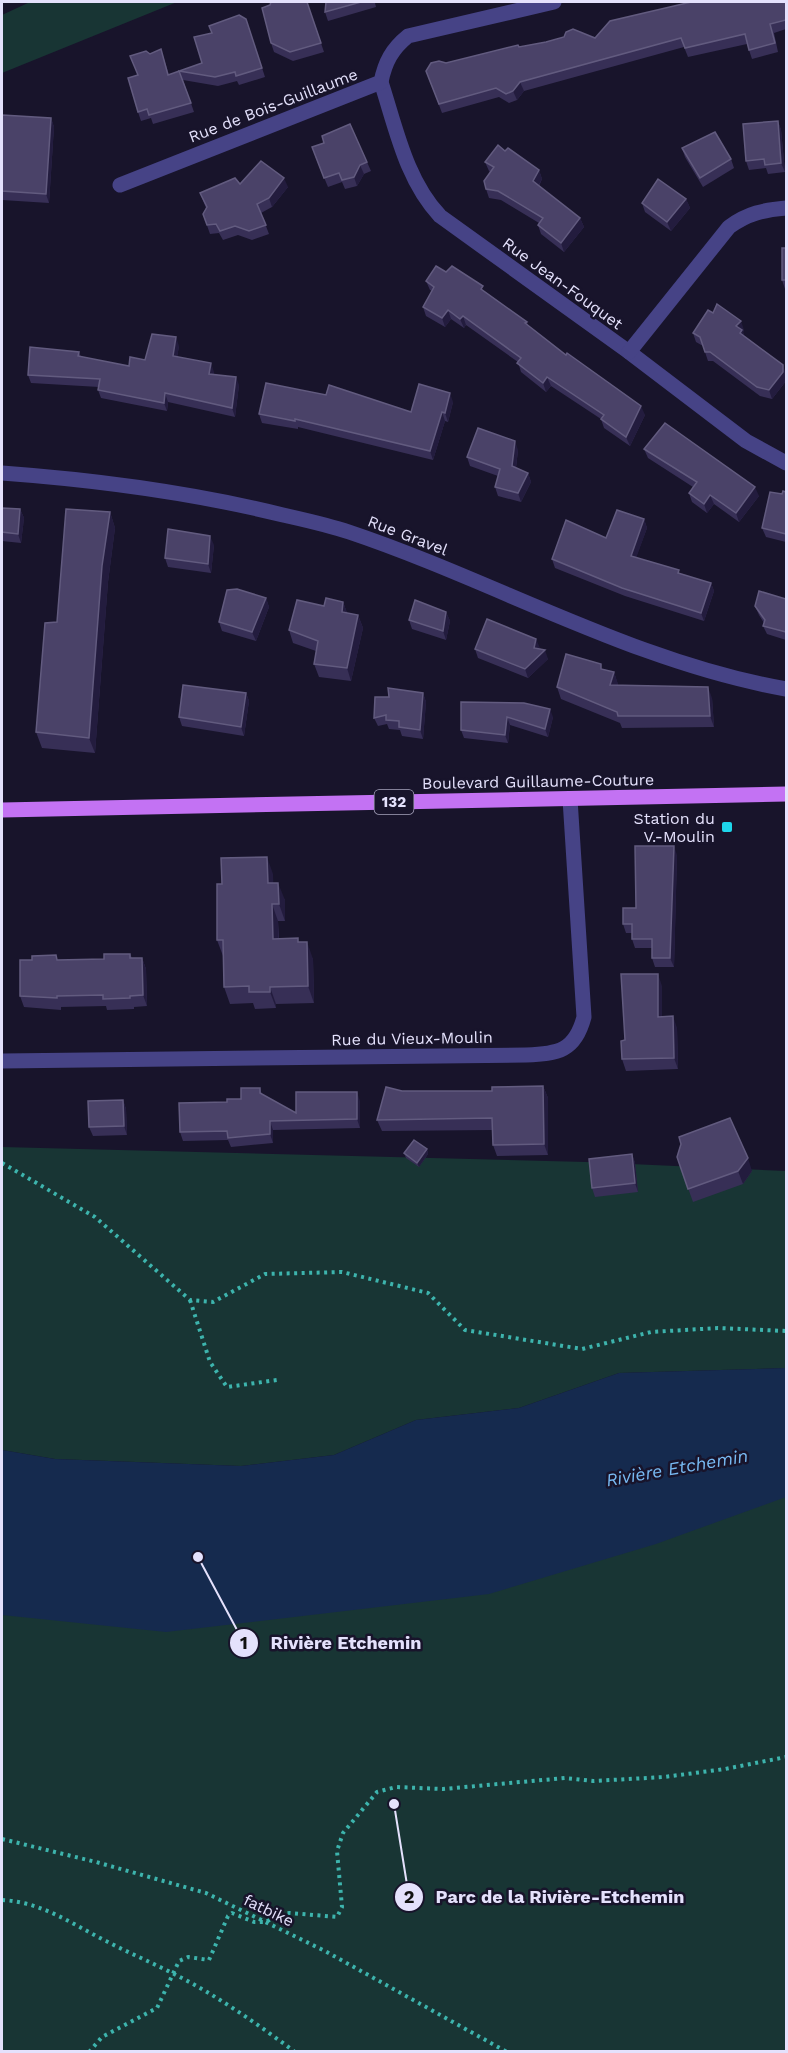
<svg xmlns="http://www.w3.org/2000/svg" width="788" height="2053" font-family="'Work Sans',sans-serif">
  <rect width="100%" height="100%" fill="#18142b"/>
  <g fill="#183534">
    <polygon points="30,2 177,2 2,73 2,15"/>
    <polygon points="2,1147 586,1162 786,1171 786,1368 619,1373 519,1408 416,1420 334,1455 241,1466 55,1459 2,1450"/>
    <polygon points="786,1448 786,2051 2,2051 2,1518"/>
  </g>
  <polygon fill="#152a4e" points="786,1368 786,1497 656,1544 489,1594 166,1632 2,1615 2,1450 55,1459 241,1466 334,1455 416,1420 519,1408 619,1373"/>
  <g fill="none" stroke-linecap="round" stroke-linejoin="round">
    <g stroke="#3db4ad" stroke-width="4" stroke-dasharray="3 4.5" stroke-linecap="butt">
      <polyline points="2,1163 95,1217 190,1300 213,1302 265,1274 342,1272 428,1293 465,1330 582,1349 651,1332 718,1328 786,1331"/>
      <polyline points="190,1300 210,1362 227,1387 277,1380"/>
      <polyline points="2,1839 96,1862 206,1893 325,1951 507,2052"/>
      <path d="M2,1900C42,1902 72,1924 106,1941C129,1953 153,1963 176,1975C216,1995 259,2025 295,2052"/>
      <polyline points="89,2052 102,2037 157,2008 179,1961 188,1957 209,1960 228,1916 232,1913 254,1922 266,1922 279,1914 290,1913 337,1917 342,1907 337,1851 343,1833 377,1792 396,1787 443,1789 565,1778 593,1781 664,1777 725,1769 786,1757"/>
    </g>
    <g stroke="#464386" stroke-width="15">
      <path d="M381,82C396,128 406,180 440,216L629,352L746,441L786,463"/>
      <path d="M120,185L381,82C385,62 392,49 408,36L554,2"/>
      <path d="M629,352L729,227C748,213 764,210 786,208"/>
      <path d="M2,473C97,480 190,492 283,515C305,520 328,525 349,532C495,581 633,662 786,689"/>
      <path d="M2,1061L526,1055C558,1054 575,1051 584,1017L570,799"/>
    </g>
    <polyline stroke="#c372f3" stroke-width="15" points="2,810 786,794"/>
  </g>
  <g fill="#372f56">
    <polygon points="307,2 324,52 293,61 274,52 271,43"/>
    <polygon points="326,2 382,2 375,3 376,7 328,21 325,12"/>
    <polygon points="786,2 786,29 774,33 778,52 752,59 747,44 688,57 684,47 524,91 517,100 509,103 499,97 442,113 426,71 446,63 519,47 595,38"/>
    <polygon points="249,28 265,77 239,85 237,81 218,86 183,80 194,112 153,124 151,118 141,121 138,112 138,75 150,54 161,49 169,75 202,63"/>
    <polygon points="2,115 51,118 54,127 49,203 2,200"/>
    <polygon points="778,121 781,130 785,172 768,174 766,168 749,170 746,161"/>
    <polygon points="682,148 731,159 734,168 703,187 685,157"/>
    <polygon points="505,151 539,170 542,179 539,186 580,218 584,227 564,252 541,234 538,225 539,223 501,200 489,198 486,189 490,172 489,171 485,162"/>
    <polygon points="315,156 367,162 371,171 364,174 357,186 345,189 342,182 328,187"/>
    <polygon points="240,184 288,187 272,207 261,213 269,234 252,240 238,235 223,240 219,233 210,234 203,214 206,208 200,193"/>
    <polygon points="686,199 690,208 671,231 645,212 642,203"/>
    <polygon points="786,248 786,289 785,289 782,280"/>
    <polygon points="446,272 485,292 527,322 528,326 645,415 630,446 604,428 601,419 551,386 546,392 521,372 518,362 466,325 464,328 451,319 445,327 426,316 423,307 432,291 430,290 426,281"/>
    <polygon points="744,330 743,332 744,336 786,374 786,381 772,399 760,396 713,361 708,361 703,346 696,342 693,333"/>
    <polygon points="179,346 177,357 214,372 213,375 239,385 235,417 168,402 167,411 101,398 98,390 99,387 31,383 28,375 79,352 81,357 129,366"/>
    <polygon points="453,402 448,422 445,421 433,460 298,427 298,429 262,423 259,414 411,412"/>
    <polygon points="644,449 759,496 739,522 714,504 707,513 692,502 689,493 693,487 648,458"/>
    <polygon points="518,450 516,468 528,473 531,482 521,502 498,496 495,487 498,476 470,466 467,457"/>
    <polygon points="786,492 786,542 766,537 762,528 782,494"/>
    <polygon points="2,508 20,509 24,518 21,543 2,541"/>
    <polygon points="110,512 115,528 108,582 95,753 42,748 36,732 57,622"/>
    <polygon points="644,519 647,528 636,557 681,574 711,583 714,591 704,621 625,596 555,568 552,559 606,538"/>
    <polygon points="214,545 211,573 168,567 165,558"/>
    <polygon points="266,598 269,607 256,641 222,631 219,622"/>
    <polygon points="786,599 786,640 767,634 763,626 764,623 759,615 755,606"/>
    <polygon points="343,602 347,613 358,615 363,628 351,681 319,677 314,664 316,651 293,643 289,630 324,606"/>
    <polygon points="446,612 450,621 446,640 412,629 409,620"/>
    <polygon points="540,648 548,659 528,678 478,658 475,649"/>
    <polygon points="603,669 614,672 618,685 712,698 714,727 622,728 620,723 561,699 557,687"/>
    <polygon points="246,693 249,701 244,736 182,726 179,717"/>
    <polygon points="423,693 426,702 423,739 402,736 400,730 389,729 387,724 378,726 374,718 389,697"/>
    <polygon points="461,702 553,717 548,737 510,725 508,743 464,738 461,730"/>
    <polygon points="677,855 674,967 655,967 652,958 652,948 635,948 632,939 632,933 626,933 623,924"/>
    <polygon points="273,874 273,883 285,900 285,921 278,921 279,938 299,942 313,959 314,1003 276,1004 276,1008 255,1009 253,1003 230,1004 224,987 223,956 217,940 222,884"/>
    <polygon points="130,954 132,958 142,958 146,969 147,1006 134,1007 134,1009 107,1010 106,1006 61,1007 61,1010 24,1007 20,996 58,960 104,959"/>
    <polygon points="662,986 662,1017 677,1028 678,1069 626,1071 622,1059 625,1040"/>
    <polygon points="543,1086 548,1098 548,1155 497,1156 493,1145 492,1130 382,1131 377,1120 492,1091"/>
    <polygon points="260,1088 262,1095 296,1113 360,1101 360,1128 273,1130 273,1143 231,1147 228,1140 183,1141 180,1132 227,1102 241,1099"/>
    <polygon points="123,1100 126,1109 127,1135 93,1136 89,1127"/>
    <polygon points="427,1149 428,1154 419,1167 406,1158 404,1153"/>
    <polygon points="632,1154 635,1163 638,1192 595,1197 592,1188"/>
    <polygon points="677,1157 752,1171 743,1184 693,1202"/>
  </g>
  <g fill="#231c3e">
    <polygon points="520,82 524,91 517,100 513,91"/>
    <polygon points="51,118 54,127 49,203 46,194"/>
    <polygon points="778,121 781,130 785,172 781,163"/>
    <polygon points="360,165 364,174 357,186 354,177"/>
    <polygon points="539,170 542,179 536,190 533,181"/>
    <polygon points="284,178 288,187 272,207 269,198"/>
    <polygon points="686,199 690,208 671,231 667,222"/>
    <polygon points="580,218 584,227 564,252 561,243"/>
    <polygon points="448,310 451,319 445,327 442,318"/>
    <polygon points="463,316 466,325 464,328 460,319"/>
    <polygon points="741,321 744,330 743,332 745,338 743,342 736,326"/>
    <polygon points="176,337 179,346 176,364 173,356"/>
    <polygon points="211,363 214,372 212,383 209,374"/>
    <polygon points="783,365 786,374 786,381 772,399 769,390"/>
    <polygon points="236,377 239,385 235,417 232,408"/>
    <polygon points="547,377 551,386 546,392 543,383"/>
    <polygon points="165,393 168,402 167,411 164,403"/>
    <polygon points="450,393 453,402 448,422 445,413"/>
    <polygon points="641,406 645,415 630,446 626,437"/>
    <polygon points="442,412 445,421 433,460 430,451"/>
    <polygon points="515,441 518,450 515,475 512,466"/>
    <polygon points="528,473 531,482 521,502 518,493"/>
    <polygon points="755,487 759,496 739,522 736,513"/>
    <polygon points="710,495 714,504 707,513 704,504"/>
    <polygon points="20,509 24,518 21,543 18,534"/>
    <polygon points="110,512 115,528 108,582 95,753 89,738 102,566"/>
    <polygon points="644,519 647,528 634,564 631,556"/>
    <polygon points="210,536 214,545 211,573 208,564"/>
    <polygon points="711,583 714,591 704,621 701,613"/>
    <polygon points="266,598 269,607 256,641 252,632"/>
    <polygon points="343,602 348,615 342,612"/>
    <polygon points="446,612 450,621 446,640 443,631"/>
    <polygon points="358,615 363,628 351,681 347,668"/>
    <polygon points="536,639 540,648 538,657 545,650 548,659 528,678 525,669 534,648"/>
    <polygon points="614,672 618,684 614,696 610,685"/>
    <polygon points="708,687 712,698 714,727 710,716"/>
    <polygon points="246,693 249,701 244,736 241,727"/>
    <polygon points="423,693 426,702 423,739 420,730"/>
    <polygon points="550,709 553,717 548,737 545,729"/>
    <polygon points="507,717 510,725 508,743 505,735"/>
    <polygon points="674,846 677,855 674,967 670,958"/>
    <polygon points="267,857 273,874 274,900 268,883"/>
    <polygon points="278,883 285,900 285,921 279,904"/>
    <polygon points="272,904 278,921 279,955 273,939"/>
    <polygon points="307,942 313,959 314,1003 308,986"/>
    <polygon points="142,958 146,969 147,1006 143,995"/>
    <polygon points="658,974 662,986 662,1028 658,1017"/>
    <polygon points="270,987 276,1004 276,1008 270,992"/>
    <polygon points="673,1016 677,1028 678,1069 674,1058"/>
    <polygon points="543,1086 548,1098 548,1155 544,1144"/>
    <polygon points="357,1092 360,1101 360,1128 357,1119"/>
    <polygon points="123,1100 126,1109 127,1135 124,1126"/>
    <polygon points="270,1121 273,1130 273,1143 270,1134"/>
    <polygon points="427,1149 428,1154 419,1167 417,1163"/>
    <polygon points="632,1154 635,1163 638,1192 635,1183"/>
    <polygon points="748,1158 752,1171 743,1184 738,1171"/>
  </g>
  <g fill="#4a4268" stroke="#625b7f" stroke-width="1.5">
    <polygon points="271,2 307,2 321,43 290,52 271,43 262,8 270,5"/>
    <polygon points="326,2 361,2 325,12"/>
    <polygon points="691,2 786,2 786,20 770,24 775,43 749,50 745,34 685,48 681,38 520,82 513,91 506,94 496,88 439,104 426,71 431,63 439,61 446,63 518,45 519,47 546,42 564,37 566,32 573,29 595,38 610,21"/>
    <polygon points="239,15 246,19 262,68 236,76 235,72 215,77 179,71 191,103 149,115 147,109 138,112 128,78 138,75 130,56 146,51 150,54 161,49 168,75 202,63 194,37 212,33 209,26"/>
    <polygon points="2,115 51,118 46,194 2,191"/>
    <polygon points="778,121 781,163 765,165 764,159 746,161 743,124"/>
    <polygon points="350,124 367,162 360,165 354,177 342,180 339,173 324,178 312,147 324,143 322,136"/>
    <polygon points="715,132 731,159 700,178 682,148"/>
    <polygon points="498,145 505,151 508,148 539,170 533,181 580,218 561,243 538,225 543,218 498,191 486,189 484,181 494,167 485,162"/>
    <polygon points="261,161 284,178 269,198 257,204 266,225 249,231 235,226 220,231 216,224 207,225 203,214 207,207 200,193 235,178 240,184"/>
    <polygon points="658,179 686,199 667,222 642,203"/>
    <rect x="782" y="248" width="4" height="32"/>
    <polygon points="436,266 446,272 452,266 483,286 481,289 527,322 525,323 566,355 567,353 641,406 626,437 601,419 604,415 547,377 543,383 517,363 521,358 463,316 460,319 448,310 442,318 423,307 434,287 426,281"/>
    <polygon points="717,304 741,321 736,326 742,330 740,333 783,365 783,372 769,390 757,387 710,352 705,352 700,337 693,333 708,310 713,313"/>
    <polygon points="152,334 176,337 173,356 211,363 209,374 236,377 232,408 165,393 164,403 98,390 100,379 28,375 30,347 79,352 78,356 129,366 130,357 145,360"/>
    <polygon points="266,383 326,395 329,385 411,412 419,384 450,393 445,413 442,412 430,451 295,419 295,421 259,414"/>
    <polygon points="665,423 755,487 736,513 710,495 704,504 689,493 697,482 644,449"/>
    <polygon points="478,428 515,441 512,466 528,473 518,493 495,487 500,469 467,457"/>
    <polygon points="783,491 786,492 786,534 762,528 770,492 782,494"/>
    <polygon points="2,508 20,509 18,534 2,532"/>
    <polygon points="66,509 110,512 102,566 89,738 36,732 45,623 57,622"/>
    <polygon points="617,510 644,519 631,556 679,570 678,573 711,583 701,613 622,588 552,559 566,520 606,538"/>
    <polygon points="168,529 210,536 208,564 165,558"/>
    <polygon points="237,589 266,598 252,632 219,622 227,590"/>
    <polygon points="759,591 786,599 786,632 763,626 765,620 755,606"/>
    <polygon points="326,598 343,602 342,612 358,615 347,668 314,664 318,641 289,630 297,600 324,606"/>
    <polygon points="415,600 446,612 443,631 409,620"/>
    <polygon points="487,619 536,639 534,648 545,650 525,669 475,649"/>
    <polygon points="566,654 601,664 601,669 614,672 610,685 708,687 710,716 618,716 617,712 557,687"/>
    <polygon points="183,685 246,693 241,727 179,717"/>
    <polygon points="388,688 423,693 420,730 399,727 399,721 386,720 386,715 374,718 375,697 389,697"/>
    <polygon points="461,702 524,703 550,709 545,729 507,717 505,735 461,730"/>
    <polygon points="635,846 674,846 670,958 652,958 652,939 632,939 632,924 623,924 623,908 636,908"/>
    <polygon points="267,857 268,883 278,883 279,904 272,904 273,939 298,938 298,942 307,942 308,986 270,987 270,992 249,992 249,986 224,987 223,940 217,940 217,884 222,884 221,858"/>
    <polygon points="104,954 130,954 130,958 142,958 143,995 130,996 130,998 103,999 103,995 57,996 57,998 20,996 20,960 32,960 32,956 56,955 57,960 104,959"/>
    <polygon points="621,974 658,974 658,1017 673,1016 674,1058 622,1059 621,1041 625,1040"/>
    <polygon points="543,1086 544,1144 493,1145 492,1118 377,1120 386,1087 402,1091 492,1091 492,1087"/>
    <polygon points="241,1088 260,1088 260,1093 296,1113 296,1092 357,1092 357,1119 270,1121 270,1134 228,1138 227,1131 180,1132 179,1103 227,1102 227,1099 241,1099"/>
    <polygon points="123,1100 124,1126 89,1127 88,1101"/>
    <polygon points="730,1118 748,1158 738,1171 688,1189 677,1157 681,1144 679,1137"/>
    <polygon points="414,1140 427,1149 417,1163 404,1153"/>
    <polygon points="632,1154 635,1183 592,1188 589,1159"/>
  </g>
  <rect fill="#1ed6eb" stroke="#18142b" stroke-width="2" x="721" y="821" width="12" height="12" rx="3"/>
  <g text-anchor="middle" stroke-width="5" stroke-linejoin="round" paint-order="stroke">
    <rect fill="#18142b" stroke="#a7a4bd" stroke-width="1.5" x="374.5" y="790" width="39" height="24" rx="4.5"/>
    <g font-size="15" font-weight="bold" fill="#e4e1fc">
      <text x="394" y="807">132</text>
    </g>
    <g font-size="16" fill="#e4e1fc" stroke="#18142b">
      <text transform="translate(273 105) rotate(-21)" y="6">Rue de Bois-Guillaume</text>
      <text transform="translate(563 283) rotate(36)" y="6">Rue Jean-Fouquet</text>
      <text transform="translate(408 535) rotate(21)" y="6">Rue Gravel</text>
      <text transform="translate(538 781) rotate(-1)" y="6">Boulevard Guillaume-Couture</text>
      <text transform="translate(412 1038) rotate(-1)" y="6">Rue du Vieux-Moulin</text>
      <text transform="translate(269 1910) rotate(26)" y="6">fatbike</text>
    </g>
    <g font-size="16" fill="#e4e1fc" stroke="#18142b" text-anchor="end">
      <text x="715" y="824">Station du<tspan x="715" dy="18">V.-Moulin</tspan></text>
    </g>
    <g font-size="18" font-style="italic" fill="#78baf3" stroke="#18142b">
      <text transform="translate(677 1468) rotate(-10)" y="6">Rivière Etchemin</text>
    </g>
  </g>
  <path fill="none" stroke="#e4e1fc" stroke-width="2" d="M198 1557L244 1643M394 1804L409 1897"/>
  <g fill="#e4e1fc" stroke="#18142b" stroke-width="2">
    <circle cx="198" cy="1557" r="6"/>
    <circle cx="394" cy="1804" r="6"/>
    <circle cx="244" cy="1643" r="15"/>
    <circle cx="409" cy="1897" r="15"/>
  </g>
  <g font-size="18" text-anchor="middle" font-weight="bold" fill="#111">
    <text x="244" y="1649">1</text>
    <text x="409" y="1903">2</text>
  </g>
  <g font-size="18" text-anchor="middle" font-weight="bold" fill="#e4e1fc" stroke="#18142b" stroke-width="5" stroke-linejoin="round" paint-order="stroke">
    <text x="346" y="1649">Rivière Etchemin</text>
    <text x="560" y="1903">Parc de la Rivière-Etchemin</text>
  </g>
  <rect width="788" height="2053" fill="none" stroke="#e4e1fc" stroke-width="6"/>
</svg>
